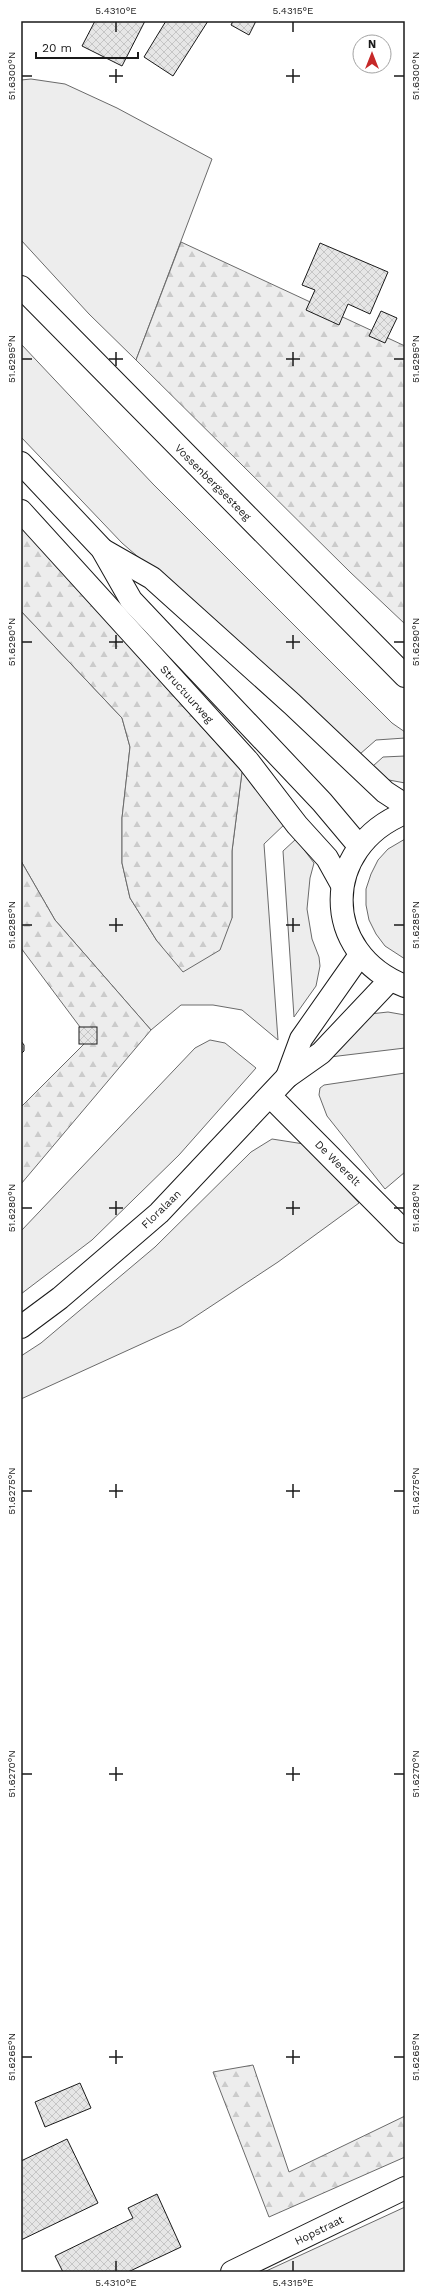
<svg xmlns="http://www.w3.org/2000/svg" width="426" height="2293" font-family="'Work Sans',sans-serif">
  <defs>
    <pattern id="forest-firs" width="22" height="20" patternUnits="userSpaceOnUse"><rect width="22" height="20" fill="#ededed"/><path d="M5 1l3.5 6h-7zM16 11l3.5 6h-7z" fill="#cbcbcb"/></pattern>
    <pattern id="building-cross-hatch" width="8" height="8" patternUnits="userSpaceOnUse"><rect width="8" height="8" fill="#e6e6e6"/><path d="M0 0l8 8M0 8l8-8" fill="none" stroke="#c5c5c5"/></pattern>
  </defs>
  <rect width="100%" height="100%" fill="#fff"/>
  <g fill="#ededed" stroke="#6a6a6a">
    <polygon points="31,79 65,84 117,108 212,159 136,360 89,314 21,240 21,80"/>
    <polygon points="21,344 153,484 392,723 405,732 405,738 376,740 360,754 290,688 122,543 21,437"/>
    <polygon points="21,611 122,718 130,747 122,818 122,863 130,898 157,941 232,918 232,851 242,772 287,822 264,844 278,1040 242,1010 213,1005 181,1005 151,1030 55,920 21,861"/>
    <polygon points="405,756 405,783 389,780 373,766 383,757"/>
    <polygon points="296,839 314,863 310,878 307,909 312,939 319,957 320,966 316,986 294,1017 283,851"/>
    <polygon points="405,839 405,959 385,946 376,934 369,920 366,905 366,889 371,874 378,860 388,849"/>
    <polygon points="388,1012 405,1015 405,1048 330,1057 370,1014"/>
    <polygon points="210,1040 225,1043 256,1068 179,1155 92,1240 21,1294 21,1231 195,1048"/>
    <polygon points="405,1073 405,1172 385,1189 327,1116 319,1095 320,1088 324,1085"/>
    <polygon points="272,1139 304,1144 359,1203 278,1262 181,1326 21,1399 21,1356 41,1343 155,1247 251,1152"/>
    <polygon points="405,2207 405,2272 264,2272"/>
  </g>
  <g fill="url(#forest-firs)" stroke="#6a6a6a">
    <polygon points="181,242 405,346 405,624 350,572 136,360"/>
    <polygon points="21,526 242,772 232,851 232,918 220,950 183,972 157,941 130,898 122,863 122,818 130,747 122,718 21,611"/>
    <polygon points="21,861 55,920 151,1030 21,1184 21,1107 89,1039 21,948"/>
    <polygon points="253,2065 289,2172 405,2116 405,2157 269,2217 213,2072"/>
  </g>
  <g fill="url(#building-cross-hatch)" stroke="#1a1a1a">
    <polygon points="95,21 145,21 122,66 82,46"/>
    <polygon points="166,21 208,21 173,76 144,57"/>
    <polygon points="233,21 256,21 249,35 231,25"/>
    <polygon points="320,243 388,272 370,314 348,304 339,325 306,310 315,290 302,285"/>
    <polygon points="381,311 397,318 385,343 369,336"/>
    <rect x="79" y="1027" width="18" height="17"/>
    <polygon points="21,1041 24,1045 24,1051 21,1054"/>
    <polygon points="80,2083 91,2108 45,2127 35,2102"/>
    <polygon points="67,2139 98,2203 21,2240 21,2161"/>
    <polygon points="157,2194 181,2247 128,2272 63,2272 55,2256 133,2218 128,2208"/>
  </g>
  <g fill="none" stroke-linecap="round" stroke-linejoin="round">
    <defs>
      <g id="street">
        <polyline points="21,287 405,676"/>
        <polyline points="287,1077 301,1039 360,955"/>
        <polyline points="270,1096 405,1232"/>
        <polyline points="21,1327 60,1298 159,1213 287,1077 321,1053 390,980"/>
        <polyline points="232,2272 405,2188"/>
      </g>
      <g id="secondary">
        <polyline points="21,463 102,549 131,600 322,802 359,846"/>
        <polyline points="21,511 248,761 297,825 327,858 342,885"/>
        <polyline points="103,550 152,578 292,704 385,792 405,805"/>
        <path d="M405,813C321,847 320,953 405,986"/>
      </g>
    </defs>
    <use href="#street" stroke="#1a1a1a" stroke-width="24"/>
    <use href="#secondary" stroke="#1a1a1a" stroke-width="24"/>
    <use href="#street" stroke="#fff" stroke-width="22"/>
    <use href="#secondary" stroke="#fff" stroke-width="22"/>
  </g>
  <path fill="none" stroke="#1a1a1a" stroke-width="1.5" d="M116,22V32M293,22V32M116,69V83M293,69V83M22,76H32M109,76H123M286,76H300M394,76H404M116,352V366M293,352V366M22,359H32M109,359H123M286,359H300M394,359H404M116,635V649M293,635V649M22,642H32M109,642H123M286,642H300M394,642H404M116,918V932M293,918V932M22,925H32M109,925H123M286,925H300M394,925H404M116,1201V1215M293,1201V1215M22,1208H32M109,1208H123M286,1208H300M394,1208H404M116,1484V1498M293,1484V1498M22,1491H32M109,1491H123M286,1491H300M394,1491H404M116,1767V1781M293,1767V1781M22,1774H32M109,1774H123M286,1774H300M394,1774H404M116,2050V2064M293,2050V2064M22,2057H32M109,2057H123M286,2057H300M394,2057H404M116,2261V2271M293,2261V2271"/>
  <g text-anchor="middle" stroke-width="3" stroke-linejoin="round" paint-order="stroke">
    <g font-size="11" fill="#1a1a1a" stroke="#fff">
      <text transform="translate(213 482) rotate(45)" y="4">Vossenbergsesteeg</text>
      <text transform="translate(187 694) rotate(48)" y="4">Structuurweg</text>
      <text transform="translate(338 1163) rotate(45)" y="4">De Weerelt</text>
      <text transform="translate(161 1209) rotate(-44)" y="4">Floralaan</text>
      <text transform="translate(319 2230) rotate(-26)" y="4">Hopstraat</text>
    </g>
  </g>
  <rect width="426" height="2293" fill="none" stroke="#ffffff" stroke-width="44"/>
  <g transform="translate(372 54)"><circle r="19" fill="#ffffff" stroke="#a3a3a3"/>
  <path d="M0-3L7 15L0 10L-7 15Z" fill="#c62828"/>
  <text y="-6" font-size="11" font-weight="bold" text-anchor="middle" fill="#1a1a1a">N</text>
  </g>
  <path d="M36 52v6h102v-6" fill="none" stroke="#1a1a1a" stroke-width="2"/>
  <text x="42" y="52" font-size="12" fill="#1a1a1a" stroke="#ffffff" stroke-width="3" paint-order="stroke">20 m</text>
  <rect x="22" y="22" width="382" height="2249" fill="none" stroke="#1a1a1a" stroke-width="1.5"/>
  <g font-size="10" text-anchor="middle" fill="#1a1a1a">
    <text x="116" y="14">5.4310°E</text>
    <text x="293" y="14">5.4315°E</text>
    <text transform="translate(11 76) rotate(-90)" y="4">51.6300°N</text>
    <text transform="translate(415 76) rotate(-90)" y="4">51.6300°N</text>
    <text transform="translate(11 359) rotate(-90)" y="4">51.6295°N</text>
    <text transform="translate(415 359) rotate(-90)" y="4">51.6295°N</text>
    <text transform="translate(11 642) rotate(-90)" y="4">51.6290°N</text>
    <text transform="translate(415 642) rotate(-90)" y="4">51.6290°N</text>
    <text transform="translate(11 925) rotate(-90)" y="4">51.6285°N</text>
    <text transform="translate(415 925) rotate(-90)" y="4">51.6285°N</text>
    <text transform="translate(11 1208) rotate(-90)" y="4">51.6280°N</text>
    <text transform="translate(415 1208) rotate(-90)" y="4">51.6280°N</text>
    <text transform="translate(11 1491) rotate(-90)" y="4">51.6275°N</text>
    <text transform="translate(415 1491) rotate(-90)" y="4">51.6275°N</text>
    <text transform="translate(11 1774) rotate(-90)" y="4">51.6270°N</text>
    <text transform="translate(415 1774) rotate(-90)" y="4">51.6270°N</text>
    <text transform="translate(11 2057) rotate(-90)" y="4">51.6265°N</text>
    <text transform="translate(415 2057) rotate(-90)" y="4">51.6265°N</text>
    <text x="116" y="2286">5.4310°E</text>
    <text x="293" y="2286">5.4315°E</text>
  </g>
</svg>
